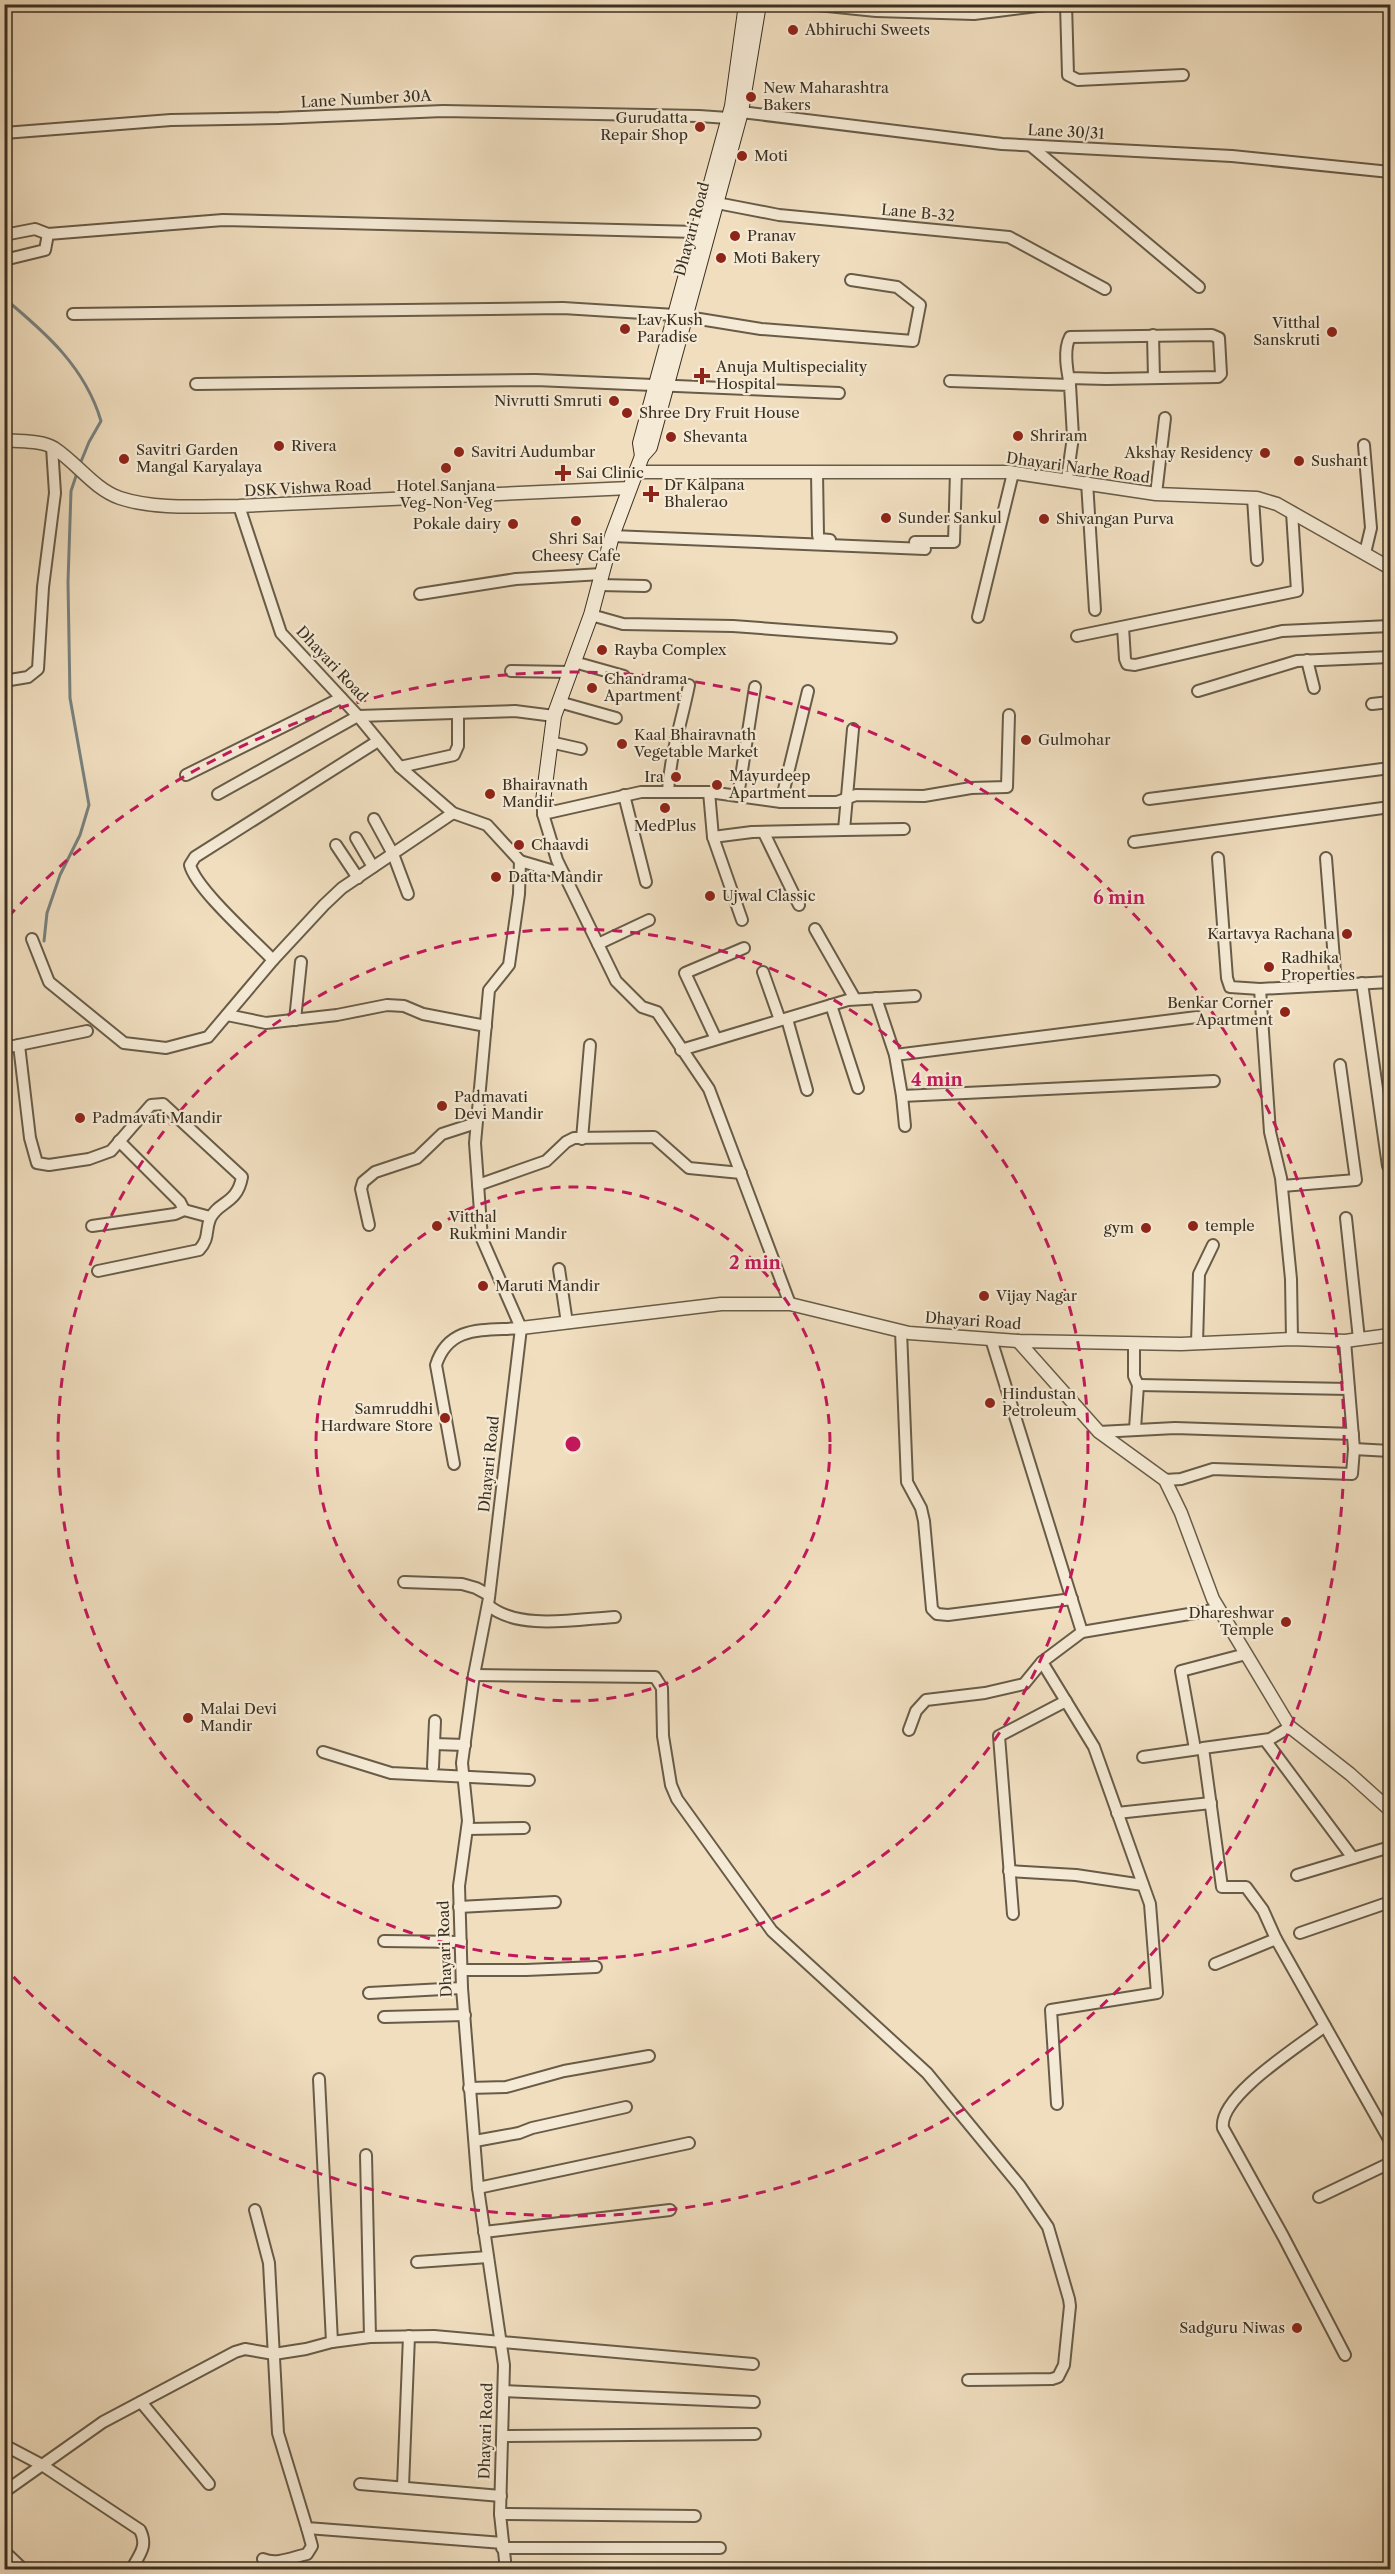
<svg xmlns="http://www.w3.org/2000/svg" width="1395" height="2574" font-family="'Libre Caslon Text',serif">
  <rect width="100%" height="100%" fill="#f0debf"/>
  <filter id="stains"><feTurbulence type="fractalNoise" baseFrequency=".00333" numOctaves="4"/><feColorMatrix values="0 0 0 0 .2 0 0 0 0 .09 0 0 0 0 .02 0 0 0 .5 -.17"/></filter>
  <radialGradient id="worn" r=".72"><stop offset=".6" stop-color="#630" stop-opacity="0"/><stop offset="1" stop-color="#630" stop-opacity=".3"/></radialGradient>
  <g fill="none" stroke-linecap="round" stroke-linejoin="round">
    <g stroke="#78827f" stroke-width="3">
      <path d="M4,298C46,333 85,367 101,421L89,442L80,464"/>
      <polyline points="44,941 47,913 60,875 80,835 89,805 70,698 68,582 71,491 77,473"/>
    </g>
    <defs>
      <g id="minor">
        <polyline points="808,4 876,11 974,14 1053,4"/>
        <polyline points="1066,4 1068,75 1078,80 1183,75"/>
        <polyline points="741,112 1002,144 1232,156 1390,172"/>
        <polyline points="4,133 171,120 279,118 443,111 699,116 728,118"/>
        <polyline points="1031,146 1199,287"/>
        <polyline points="717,203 779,215 1009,237 1105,289"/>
        <polyline points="4,235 35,229 48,234 223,220 697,232"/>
        <polyline points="4,260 45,250 48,234"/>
        <polyline points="73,314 563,308 675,315 761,329 913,341 920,305 897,287 851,280"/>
        <polyline points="1153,335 1154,378"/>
        <path d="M1069,378L1106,379L1218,377L1221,374L1219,338L1212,335L1070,337C1063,350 1067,371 1070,385"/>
        <polyline points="950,381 1070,385 1073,437 1067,479"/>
        <polyline points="196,384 536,380 839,393"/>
        <polyline points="1364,445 1371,528 1365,553"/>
        <polyline points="817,472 818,535 819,539 830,540"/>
        <polyline points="1087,482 1095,610"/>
        <polyline points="1156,494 1165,418"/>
        <polyline points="1253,498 1257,560"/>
        <polyline points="239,506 281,633 358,716 400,767 453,813 487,825 520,861 519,894 509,965 489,990 475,1143 482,1239 521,1328 489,1598 474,1675 462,1763 468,1821 459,1886 462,1988 478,2188 504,2365 500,2514 506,2570"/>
        <polyline points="612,536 925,549"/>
        <polyline points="915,542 954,542 956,472"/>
        <polyline points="599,585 645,586"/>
        <polyline points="420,594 516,579 602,574"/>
        <polyline points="591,615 623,624 733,626 891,638"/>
        <polyline points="978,617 1013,473"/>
        <polyline points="1123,627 1125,659 1127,664 1135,665 1282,631 1390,626"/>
        <polyline points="1077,636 1297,591 1292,512"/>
        <polyline points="1307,660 1314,688"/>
        <polyline points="574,662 624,676"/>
        <polyline points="511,671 569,672"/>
        <polyline points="4,681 28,677 38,669 43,587 55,493 52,447"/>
        <polyline points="1198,691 1297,661 1390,657"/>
        <polyline points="559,702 616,718"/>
        <polyline points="1372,704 1390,702"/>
        <polyline points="550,742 581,749"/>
        <polyline points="400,767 454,755 458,746 458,713"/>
        <polyline points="186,775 341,698"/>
        <path d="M668,791C670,755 682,721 689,685"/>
        <polyline points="709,792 713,837"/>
        <polyline points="218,794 358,716 515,711 554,716"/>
        <polyline points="624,795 646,882"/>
        <polyline points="738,796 755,687"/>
        <polyline points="1149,799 1390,768"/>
        <polyline points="543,801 543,814 557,860 616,981 642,1007 657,1012 709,1089 790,1304"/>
        <polyline points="781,802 808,691"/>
        <polyline points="543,814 641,792 709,792 781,802 837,802 856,795 924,796 971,788 1007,787 1009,715"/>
        <polyline points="374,819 393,854 408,894"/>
        <polyline points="844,830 904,829"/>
        <polyline points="764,833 799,905"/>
        <polyline points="356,838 373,867"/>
        <polyline points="1134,842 1390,807"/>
        <polyline points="336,845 358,878"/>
        <polyline points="1218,858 1227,978 1230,987 1260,989 1390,982"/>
        <polyline points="1326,858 1336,985"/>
        <polyline points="520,861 564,874"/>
        <polyline points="742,920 713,837 752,832 844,830 853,729"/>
        <polyline points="815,929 855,999"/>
        <polyline points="32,939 49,982 124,1043 166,1048 208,1037 273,960 324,905 342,888 453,813"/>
        <polyline points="598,944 649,920"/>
        <path d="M273,960C253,939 196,889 190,865L195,857L378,741"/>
        <polyline points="763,972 780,1020"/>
        <polyline points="1362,983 1388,1166"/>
        <polyline points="1260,989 1270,1132 1281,1178 1291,1279 1292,1339"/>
        <polyline points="876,998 895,1055"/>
        <polyline points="831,1005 858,1088"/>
        <polyline points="227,1015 266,1023 337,1015 387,1005 404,1006 423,1014 486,1026"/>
        <polyline points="1197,1017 895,1055 902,1096 1214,1081"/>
        <polyline points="787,1019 807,1090"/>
        <polyline points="295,1020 301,962"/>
        <polyline points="716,1039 685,973 744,948"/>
        <path d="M19,1045L30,1138L37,1163L49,1165L89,1159L111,1151L151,1105L163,1104L242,1177C237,1205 218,1201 210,1219C205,1231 210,1238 199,1250L98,1271"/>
        <polyline points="4,1048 87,1031"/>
        <polyline points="681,1050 848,1000 915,996"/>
        <polyline points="902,1096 905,1126"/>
        <polyline points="582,1139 590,1045"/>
        <polyline points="478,1185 546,1161 566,1142 574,1138 654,1137 689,1168 741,1173"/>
        <polyline points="1282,1186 1356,1180 1340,1065"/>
        <polyline points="184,1210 210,1217"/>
        <polyline points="1346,1218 1359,1339"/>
        <polyline points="369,1225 361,1189 363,1182 375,1172 417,1158 442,1134 476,1123"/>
        <polyline points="92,1226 175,1214 184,1210 180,1202 119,1141"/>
        <polyline points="559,1269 567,1323"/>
        <polyline points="901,1331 907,1482 921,1508 924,1521 932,1609 937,1614 948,1615 1072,1599"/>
        <polyline points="991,1339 1082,1632 1042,1662 1094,1747 1150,1904 1157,1993 1051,2010 1057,2104"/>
        <polyline points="1134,1343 1134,1376 1138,1385 1135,1429"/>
        <polyline points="1197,1343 1199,1274 1213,1245"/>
        <polyline points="1138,1385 1349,1389"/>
        <polyline points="1099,1432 1175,1428 1353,1434"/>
        <polyline points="1354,1449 1390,1451"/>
        <path d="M454,1464L436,1365C449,1324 485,1331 521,1328"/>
        <polyline points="1165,1480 1181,1479 1213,1469 1352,1474 1354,1449 1345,1341"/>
        <polyline points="404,1582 462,1584 476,1588 489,1595"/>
        <path d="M488,1605C518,1631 577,1619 615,1617"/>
        <polyline points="1082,1632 1219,1609"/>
        <polyline points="474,1675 655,1677 662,1688 663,1736 671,1785 677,1799 772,1931 927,2073 1020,2186 1048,2227 1069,2299 1070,2306 1064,2365 1058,2377 1052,2379 968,2380"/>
        <polyline points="435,1721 434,1744 465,1745"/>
        <polyline points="909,1730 916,1711 926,1700 985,1693 1024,1684 1042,1662"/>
        <polyline points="1265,1740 1353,1858"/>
        <polyline points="1195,1749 1181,1671 1246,1654"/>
        <polyline points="323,1752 391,1773 529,1780"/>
        <polyline points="1143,1757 1199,1749"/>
        <polyline points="433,1767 434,1744"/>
        <polyline points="1117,1813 1211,1803"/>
        <polyline points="467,1829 524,1828"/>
        <polyline points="1009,1871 1076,1875 1143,1885"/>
        <polyline points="1297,1875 1390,1847"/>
        <polyline points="459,1907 555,1902"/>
        <polyline points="1013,1914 999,1736 1066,1701"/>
        <polyline points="1300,1933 1390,1902"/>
        <polyline points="1276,1939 1263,1910 1246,1887 1222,1887 1203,1748 1270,1739 1290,1727"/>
        <polyline points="384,1941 461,1942"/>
        <polyline points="1215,1964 1276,1939 1390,2141"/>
        <polyline points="462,1970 526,1970 596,1967"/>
        <polyline points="369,1993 462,1988"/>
        <polyline points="384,2017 465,2015"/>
        <path d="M1325,2026C1301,2045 1218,2096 1223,2128L1283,2236L1345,2355"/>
        <polyline points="319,2079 332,2342"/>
        <polyline points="469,2088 506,2087 564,2071 649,2056"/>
        <polyline points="475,2141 519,2133 532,2128 626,2107"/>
        <polyline points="366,2155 370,2337"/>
        <polyline points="478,2188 689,2143"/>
        <polyline points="1319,2197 1390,2163"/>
        <polyline points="255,2210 269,2263 278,2433 307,2528 503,2543"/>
        <polyline points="484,2232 670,2210"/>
        <polyline points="417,2262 488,2257"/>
        <polyline points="504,2391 754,2402"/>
        <polyline points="141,2402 209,2484"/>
        <polyline points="503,2436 755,2434"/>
        <path d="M4,2445L42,2465L140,2530C148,2546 140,2554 131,2570"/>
        <polyline points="360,2484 501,2496"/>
        <polyline points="403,2486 409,2336"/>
        <polyline points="4,2492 103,2422 235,2352 245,2349 274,2354 306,2349 332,2342 370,2337 434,2336 753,2364"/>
        <polyline points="500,2514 695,2516"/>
        <polyline points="502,2548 720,2548"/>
        <polyline points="4,2551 24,2570"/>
        <path d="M263,2559C277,2565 293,2557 307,2554L312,2546L307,2528"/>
      </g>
      <g id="tertiary">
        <path d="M4,440C20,442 41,440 54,448C77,463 94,489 120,498C157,510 201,506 239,506L630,488"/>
        <polyline points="636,472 1009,472 1156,494 1257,498 1277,504 1390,568"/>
        <polyline points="521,1328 721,1304 790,1304 909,1333 1018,1341 1181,1344 1292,1339 1345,1341 1390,1335"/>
        <polyline points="1018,1341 1099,1432 1165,1480 1181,1513 1213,1599 1290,1727 1350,1774 1390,1810"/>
      </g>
      <g id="secondary">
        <polyline points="642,456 640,443 732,106 746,4"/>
        <polyline points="543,801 554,716 591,615 612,536 642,456 650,447 741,112 759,4"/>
      </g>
    </defs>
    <use href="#minor" stroke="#685c48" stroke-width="14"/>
    <use href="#tertiary" stroke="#685c48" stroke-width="15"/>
    <use href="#secondary" stroke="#3b3021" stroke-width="16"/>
    <use href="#minor" stroke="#f5ead5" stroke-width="10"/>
    <use href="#tertiary" stroke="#f5ead5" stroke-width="12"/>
    <use href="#secondary" stroke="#f5ead5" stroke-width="14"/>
  </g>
  <g fill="none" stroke="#c2185b" stroke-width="3" stroke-dasharray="10 8">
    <circle cx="573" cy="1444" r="257"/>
    <circle cx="573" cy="1444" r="515"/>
    <path d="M8 917A772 772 0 1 1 8 1971"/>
  </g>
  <g fill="#8f2418" stroke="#f5ead5" stroke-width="2">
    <circle cx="793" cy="30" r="6"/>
    <circle cx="751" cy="97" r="6"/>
    <circle cx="700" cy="127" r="6"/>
    <circle cx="742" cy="156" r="6"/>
    <circle cx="735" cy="236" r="6"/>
    <circle cx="721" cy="258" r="6"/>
    <circle cx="625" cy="329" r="6"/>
    <circle cx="1332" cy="332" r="6"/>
    <path d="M699 367h6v6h6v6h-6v6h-6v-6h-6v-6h6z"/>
    <circle cx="614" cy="401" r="6"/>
    <circle cx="627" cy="413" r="6"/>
    <circle cx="1018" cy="436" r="6"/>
    <circle cx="671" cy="437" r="6"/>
    <circle cx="279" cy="446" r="6"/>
    <circle cx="459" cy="452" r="6"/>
    <circle cx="1265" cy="453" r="6"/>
    <circle cx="124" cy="459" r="6"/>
    <circle cx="1299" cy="461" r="6"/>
    <circle cx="446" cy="468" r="6"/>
    <path d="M560 464h6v6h6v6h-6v6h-6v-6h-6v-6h6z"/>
    <path d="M648 485h6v6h6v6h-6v6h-6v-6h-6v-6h6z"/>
    <circle cx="886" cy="518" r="6"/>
    <circle cx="1044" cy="519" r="6"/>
    <circle cx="576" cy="521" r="6"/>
    <circle cx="513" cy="524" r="6"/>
    <circle cx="602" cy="650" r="6"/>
    <circle cx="592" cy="688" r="6"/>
    <circle cx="1026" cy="740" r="6"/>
    <circle cx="622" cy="744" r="6"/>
    <circle cx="676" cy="777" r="6"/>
    <circle cx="717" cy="785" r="6"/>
    <circle cx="490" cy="794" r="6"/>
    <circle cx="665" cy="808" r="6"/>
    <circle cx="519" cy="845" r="6"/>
    <circle cx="496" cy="877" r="6"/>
    <circle cx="710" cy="896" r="6"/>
    <circle cx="1347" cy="934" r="6"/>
    <circle cx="1269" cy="967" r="6"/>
    <circle cx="1285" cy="1012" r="6"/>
    <circle cx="442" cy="1106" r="6"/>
    <circle cx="80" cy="1118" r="6"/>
    <circle cx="437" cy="1226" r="6"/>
    <circle cx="1193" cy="1226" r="6"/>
    <circle cx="1146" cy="1228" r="6"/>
    <circle cx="483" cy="1286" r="6"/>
    <circle cx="984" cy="1296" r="6"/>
    <circle cx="990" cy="1403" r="6"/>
    <circle cx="445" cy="1418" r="6"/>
    <circle cx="1286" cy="1622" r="6"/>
    <circle cx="188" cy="1718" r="6"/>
    <circle cx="1297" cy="2328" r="6"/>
  </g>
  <g text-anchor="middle" stroke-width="4.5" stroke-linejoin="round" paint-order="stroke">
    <g font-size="15" fill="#3b3021" stroke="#f5ead5" text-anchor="start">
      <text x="805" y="35">Abhiruchi Sweets</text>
      <text x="763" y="93">New Maharashtra<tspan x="763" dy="17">Bakers</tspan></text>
      <text x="688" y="123" text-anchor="end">Gurudatta<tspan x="688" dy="17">Repair Shop</tspan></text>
      <text x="754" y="161">Moti</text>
      <text x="747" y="241">Pranav</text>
      <text x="733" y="263">Moti Bakery</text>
      <text x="637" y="325">Lav Kush<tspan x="637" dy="17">Paradise</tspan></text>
      <text x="1320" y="328" text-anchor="end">Vitthal<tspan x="1320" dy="17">Sanskruti</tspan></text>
      <text x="716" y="372">Anuja Multispeciality<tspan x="716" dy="17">Hospital</tspan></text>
      <text x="602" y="406" text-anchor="end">Nivrutti Smruti</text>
      <text x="639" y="418">Shree Dry Fruit House</text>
      <text x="1030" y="441">Shriram</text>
      <text x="683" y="442">Shevanta</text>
      <text x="291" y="451">Rivera</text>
      <text x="136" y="455">Savitri Garden<tspan x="136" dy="17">Mangal Karyalaya</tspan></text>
      <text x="471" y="457">Savitri Audumbar</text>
      <text x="1253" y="458" text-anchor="end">Akshay Residency</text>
      <text x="1311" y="466">Sushant</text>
      <text x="576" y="478">Sai Clinic</text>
      <text x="664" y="490">Dr Kalpana<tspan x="664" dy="17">Bhalerao</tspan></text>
      <text x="446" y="491" text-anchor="middle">Hotel Sanjana<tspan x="446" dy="17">Veg-Non Veg</tspan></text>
      <text x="898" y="523">Sunder Sankul</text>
      <text x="1056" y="524">Shivangan Purva</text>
      <text x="501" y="529" text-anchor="end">Pokale dairy</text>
      <text x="576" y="544" text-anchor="middle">Shri Sai<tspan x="576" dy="17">Cheesy Cafe</tspan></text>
      <text x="614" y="655">Rayba Complex</text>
      <text x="604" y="684">Chandrama<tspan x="604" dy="17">Apartment</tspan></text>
      <text x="634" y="740">Kaal Bhairavnath<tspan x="634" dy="17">Vegetable Market</tspan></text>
      <text x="1038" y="745">Gulmohar</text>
      <text x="729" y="781">Mayurdeep<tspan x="729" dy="17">Apartment</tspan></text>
      <text x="664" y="782" text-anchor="end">Ira</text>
      <text x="502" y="790">Bhairavnath<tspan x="502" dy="17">Mandir</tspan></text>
      <text x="665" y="831" text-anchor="middle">MedPlus</text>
      <text x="531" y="850">Chaavdi</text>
      <text x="508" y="882">Datta Mandir</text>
      <text x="722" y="901">Ujwal Classic</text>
      <text x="1335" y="939" text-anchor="end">Kartavya Rachana</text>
      <text x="1281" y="963">Radhika<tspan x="1281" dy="17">Properties</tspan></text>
      <text x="1273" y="1008" text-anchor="end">Benkar Corner<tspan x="1273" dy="17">Apartment</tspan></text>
      <text x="454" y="1102">Padmavati<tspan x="454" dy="17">Devi Mandir</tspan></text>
      <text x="92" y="1123">Padmavati Mandir</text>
      <text x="449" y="1222">Vitthal<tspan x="449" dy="17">Rukmini Mandir</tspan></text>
      <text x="1205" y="1231">temple</text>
      <text x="1134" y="1233" text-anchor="end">gym</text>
      <text x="495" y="1291">Maruti Mandir</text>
      <text x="996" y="1301">Vijay Nagar</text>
      <text x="1002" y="1399">Hindustan<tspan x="1002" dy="17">Petroleum</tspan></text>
      <text x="433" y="1414" text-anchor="end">Samruddhi<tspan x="433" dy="17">Hardware Store</tspan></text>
      <text x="1274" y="1618" text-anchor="end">Dhareshwar<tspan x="1274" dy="17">Temple</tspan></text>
      <text x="200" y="1714">Malai Devi<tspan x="200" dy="17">Mandir</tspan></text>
      <text x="1285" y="2333" text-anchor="end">Sadguru Niwas</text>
    </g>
    <g font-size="15" fill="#3b3021" stroke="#f5ead5">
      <text transform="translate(366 99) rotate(-3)" y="5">Lane Number 30A</text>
      <text transform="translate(1066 132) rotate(3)" y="5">Lane 30/31</text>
      <text transform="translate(918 213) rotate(5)" y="5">Lane B-32</text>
      <text transform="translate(692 229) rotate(-75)" y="5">Dhayari Road</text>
      <text transform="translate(1078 468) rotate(8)" y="5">Dhayari Narhe Road</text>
      <text transform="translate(308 488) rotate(-3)" y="5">DSK Vishwa Road</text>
      <text transform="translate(332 664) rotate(47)" y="5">Dhayari Road</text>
      <text transform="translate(973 1321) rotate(4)" y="5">Dhayari Road</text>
      <text transform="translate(489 1464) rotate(-84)" y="5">Dhayari Road</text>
      <text transform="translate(445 1949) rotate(-92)" y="5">Dhayari Road</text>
      <text transform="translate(486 2431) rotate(-88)" y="5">Dhayari Road</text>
    </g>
  </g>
  <circle cx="573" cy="1444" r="9" fill="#c2185b" stroke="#f5ead5" stroke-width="3"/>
  <g font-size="18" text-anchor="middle" font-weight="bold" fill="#c2185b" stroke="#f5ead5" stroke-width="4.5" stroke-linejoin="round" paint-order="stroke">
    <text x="1119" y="904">6 min</text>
    <text x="937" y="1086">4 min</text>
    <text x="755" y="1269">2 min</text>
  </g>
  <rect width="1395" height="2574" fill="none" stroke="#f0debf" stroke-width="24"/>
  <rect x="6" y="6" width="1383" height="2562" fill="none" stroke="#3b3021" stroke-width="3"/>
  <rect x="12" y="12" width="1371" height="2550" fill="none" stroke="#3b3021" stroke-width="1.5"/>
  <rect width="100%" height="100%" filter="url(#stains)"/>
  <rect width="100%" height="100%" fill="url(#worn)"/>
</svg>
